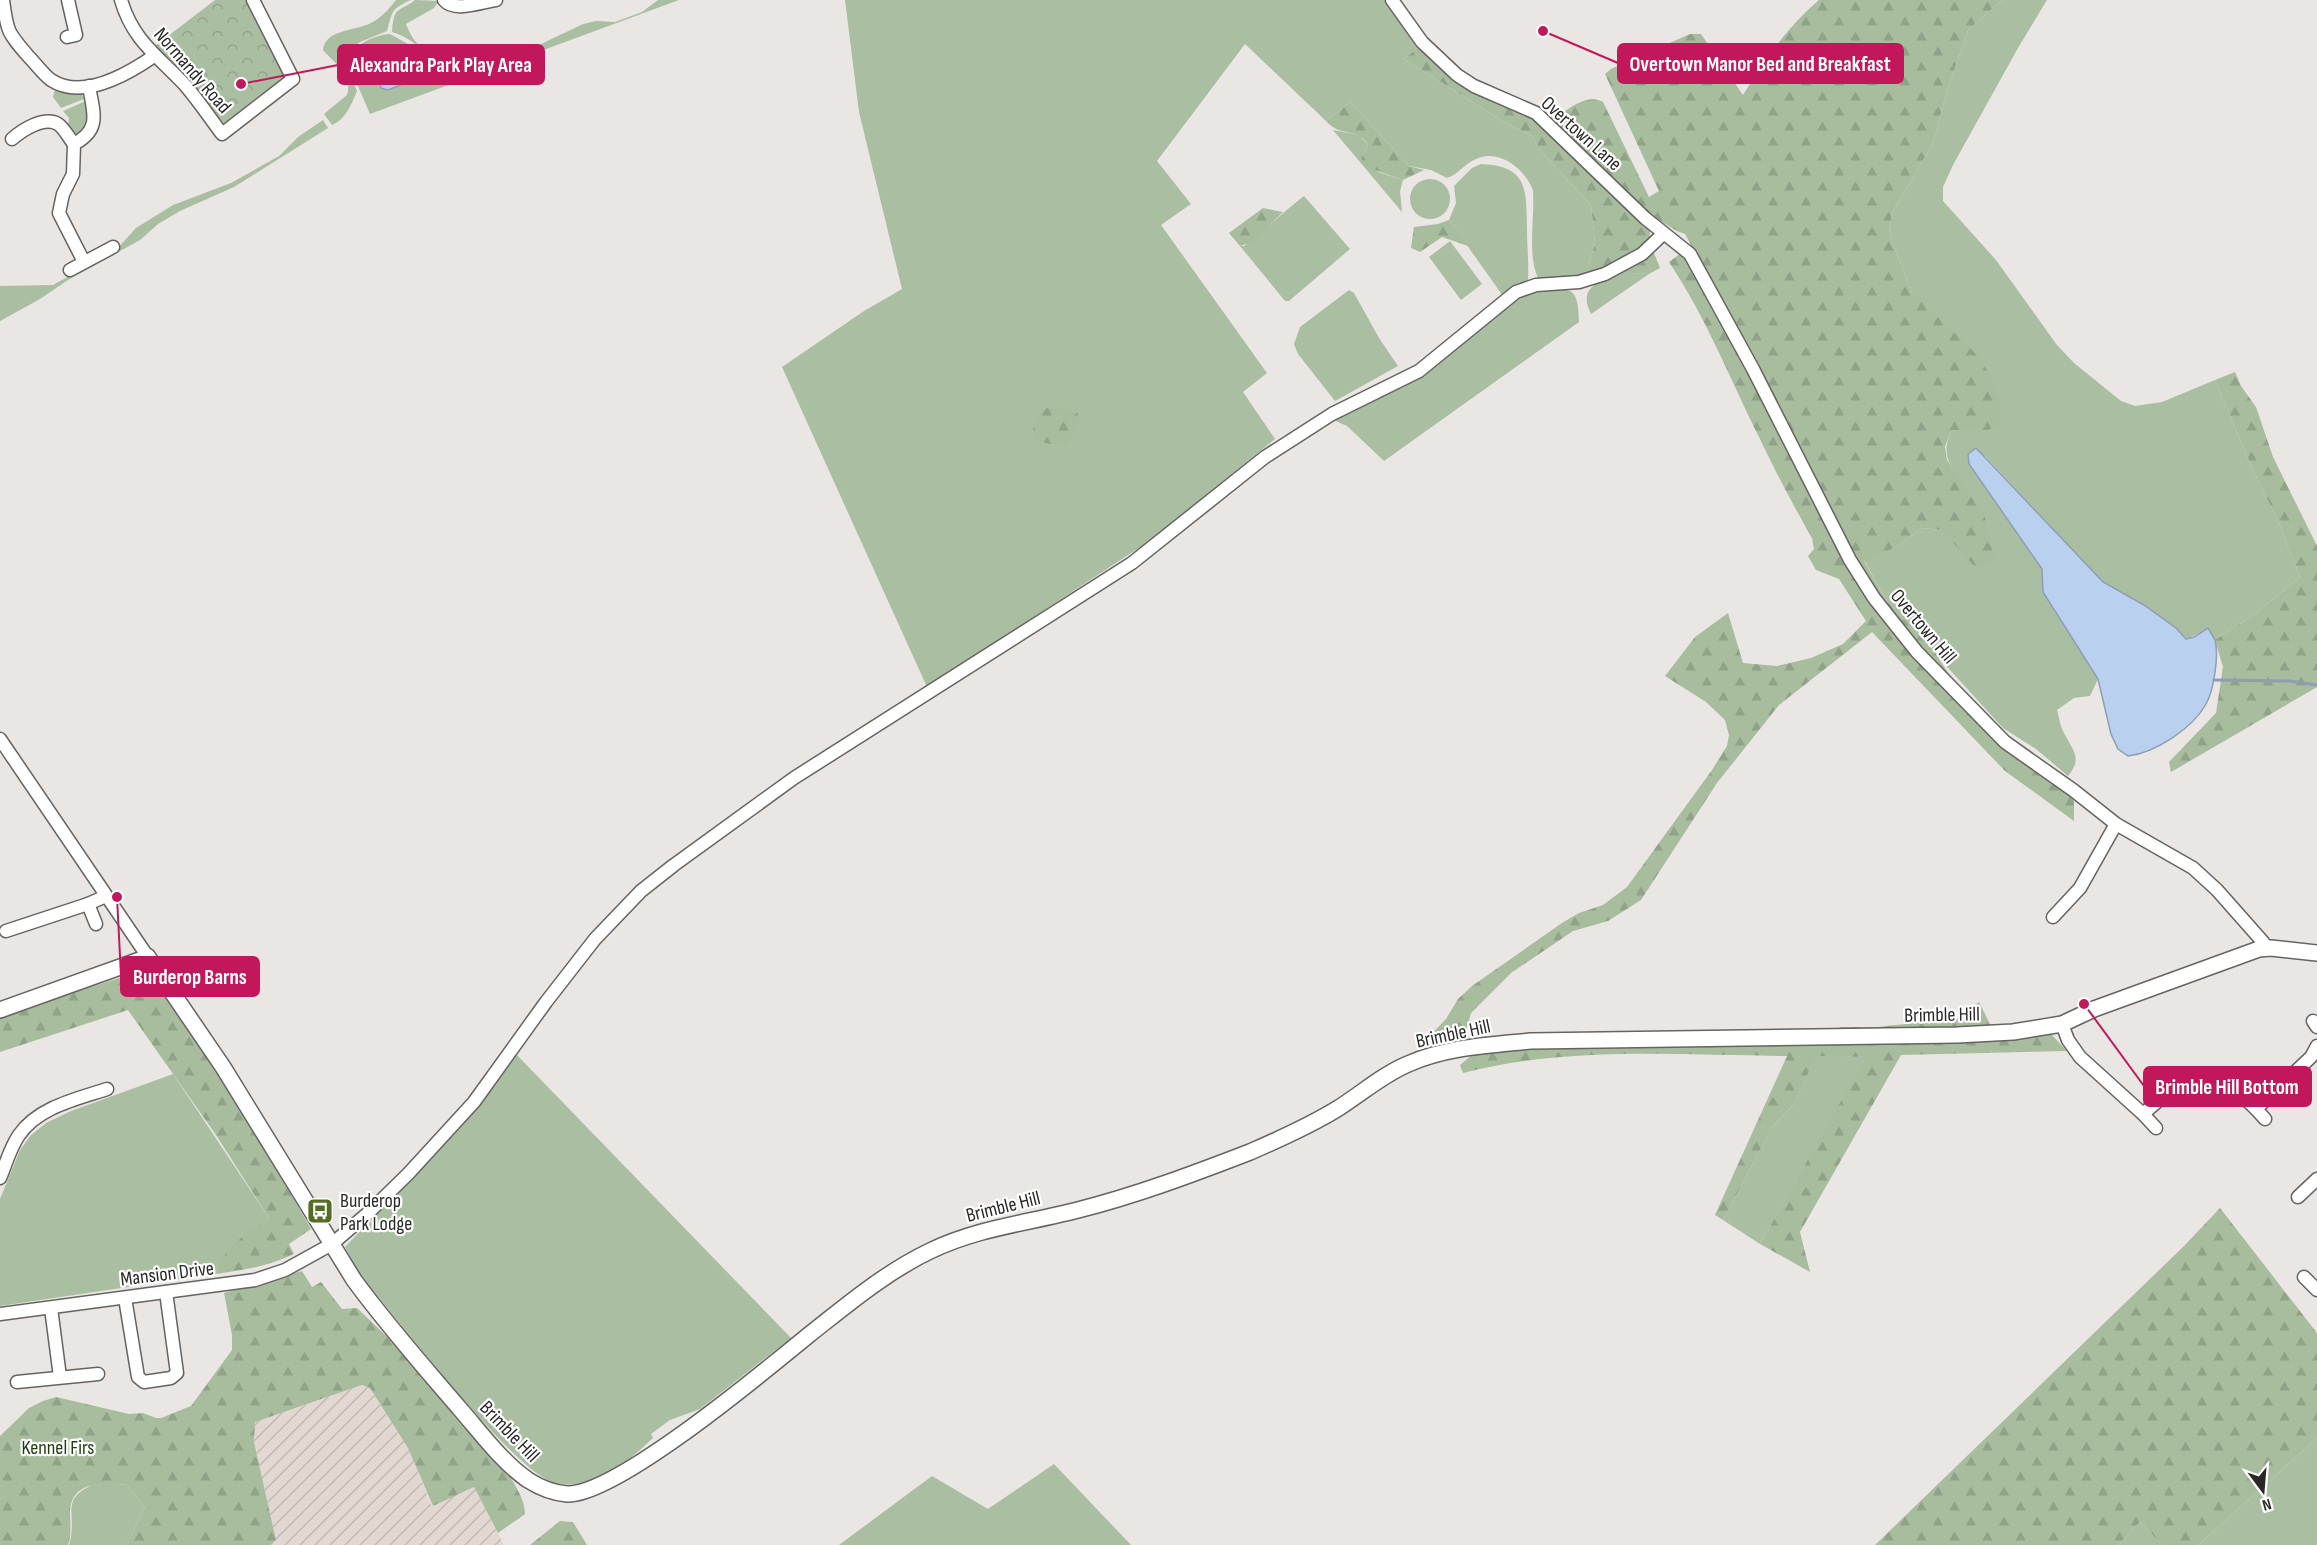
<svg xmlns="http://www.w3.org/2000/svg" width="2317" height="1545" font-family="'Sofia Sans Condensed',sans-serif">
  <defs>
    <pattern id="industrial-furrows" width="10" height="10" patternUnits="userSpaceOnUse" patternTransform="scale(1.5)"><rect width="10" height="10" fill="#e3d8d1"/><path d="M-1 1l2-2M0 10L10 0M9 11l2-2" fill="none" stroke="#c3b9b3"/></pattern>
    <pattern id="forest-firs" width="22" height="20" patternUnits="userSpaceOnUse" patternTransform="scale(1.5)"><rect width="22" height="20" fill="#a7bd9e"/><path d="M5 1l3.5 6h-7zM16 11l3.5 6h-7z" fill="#90a288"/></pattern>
    <pattern id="park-crowns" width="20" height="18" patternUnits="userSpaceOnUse" patternTransform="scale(1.5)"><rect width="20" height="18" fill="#aabfa2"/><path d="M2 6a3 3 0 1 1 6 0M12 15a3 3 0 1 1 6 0" fill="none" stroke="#92a48c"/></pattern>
  </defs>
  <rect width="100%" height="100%" fill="#eae6e3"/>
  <polygon fill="url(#industrial-furrows)" points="362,1385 370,1388 408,1448 432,1506 474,1487 504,1545 270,1545 276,1540 254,1442 255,1422"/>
  <g fill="#aabfa2">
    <path d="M396,0H411C391,9 393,10 387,31L360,42L347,52L348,69L357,91C351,105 346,119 332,125L324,114L347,95C354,75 334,63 323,50C325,29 356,31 371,23C381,18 389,9 396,0Z"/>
    <path d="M415,0L439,1L434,8L406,24C421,64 450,56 484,51L490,65L459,71L442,69C427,54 413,38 392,32C394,5 398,13 415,0Z"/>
    <path d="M658,0H679L370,114L349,65C348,46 374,35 390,34L417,49L441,72L455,74L489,68L508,55L541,44L583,24L596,21L615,22L642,12Z"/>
    <path d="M845,0H1384L1417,48L1404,59L1506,123L1532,136L1539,149L1591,205L1595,243L1589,265L1602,272C1582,278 1559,283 1538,278C1527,255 1535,216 1533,190C1524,168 1498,147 1474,160C1464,165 1457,175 1447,178L1431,170L1409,166L1350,102L1326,121L1245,44L1157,161L1191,204L1161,225L1267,373L1243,392L1275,439L1145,544L927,687L782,367L864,311L902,289L859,112Z"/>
    <path d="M2002,0H2047L2018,48L1953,165L1943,187V201L1996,260L2057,345L2074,363L2121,401L2135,406L2162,402L2215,380L2253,470L2279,523L2300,577L2255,614L2215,640L2208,628L2187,639L2176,628L2144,606L2103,582L1985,456L1969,464L2042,569L2044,593L2098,679L2090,696L2074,698L2057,710C2059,717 2060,726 2064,733C2073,751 2083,758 2068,776L2036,749L2003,728L1886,600L1864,560L1896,547L1922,528L1942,530L1961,482C1947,461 1942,455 1951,430H1988L1911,291L1889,234L1892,213L1932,145L1948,88L1968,30Z"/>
    <polygon points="55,90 81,93 84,99 61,108 53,97"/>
    <polygon points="88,100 90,121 81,133 73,136 68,128 69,118 63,111"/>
    <polygon points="323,120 328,128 234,187 180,211 158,224 140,240 68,280 40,299 0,321 0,286 53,285 116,250 136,228 173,205 231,183 279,156 298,137"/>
    <polygon points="1333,130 1360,135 1368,145 1361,158 1378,172 1403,180 1400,191 1402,212"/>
    <path d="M1481,164C1529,166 1526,190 1527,229C1527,246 1529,264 1528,281L1503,296L1449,220L1456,203L1454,186L1472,168Z"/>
    <circle cx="1430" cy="199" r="20"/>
    <path d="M1304,196L1350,249L1289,301H1285L1240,246H1244C1265,230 1283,212 1304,196Z"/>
    <polygon points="1450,241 1482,284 1461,300 1429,257"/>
    <path d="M1617,272L1649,274L1591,314C1578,287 1597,284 1617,272Z"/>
    <path d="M1537,289C1571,289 1578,284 1579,322L1384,461L1347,426L1331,419L1379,394L1509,301Z"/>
    <polygon points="1349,290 1354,293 1379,338 1398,366 1335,401 1298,354 1294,344 1300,327"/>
    <path d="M514,1052L791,1338L700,1409L670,1420L651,1434L653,1438C626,1463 598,1488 558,1484C521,1480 401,1324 371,1288L357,1270L345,1247L460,1127L487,1092Z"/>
    <polygon points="1816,1055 1867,1057 1760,1244 1723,1220 1773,1126 1794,1104"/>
    <polygon points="173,1074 269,1218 218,1268 216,1274 0,1306 0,1199 20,1150 31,1135 46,1123 71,1111"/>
    <polygon points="2317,1438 2317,1545 2198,1545"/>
    <polygon points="1054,1464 1131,1545 839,1545 932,1476 988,1509"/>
    <path d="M99,1482L127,1485L145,1507L127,1545H69C79,1512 56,1499 99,1482Z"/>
    <polygon points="2140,1522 2162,1545 2118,1545"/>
  </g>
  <g fill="url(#forest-firs)">
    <path d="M1384,0H1399L1417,48L1426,52L1456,82L1523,112L1544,127C1559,117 1584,91 1603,102L1649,197L1659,191L1605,74L1611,69L1690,34H1701L1743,95C1764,61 1788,26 1819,0H2002L1968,30L1948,88L1932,145L1892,213L1889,234L1911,291L1976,354L1993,379L2000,399L1999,425L1988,430H1951L1945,447L1947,460L1984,514L1996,563L1974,566L1942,530L1922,528L1896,547L1864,561L1886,600L1936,654L1986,731L2074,800V821L2005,771L1872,632L1779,705L1717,783L1641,900L1608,921L1573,931L1511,973L1471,1013L1465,1035L1439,1045H1421L1446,1019L1458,999L1472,986L1562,923L1579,913L1603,905L1627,887L1712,770L1727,746L1729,735L1725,720L1706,702L1665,676L1695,637L1728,613L1743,663L1777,666L1811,658L1843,644L1866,621L1839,579L1816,570L1808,556L1814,549L1812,538C1793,505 1775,471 1759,437C1729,377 1707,319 1669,262L1681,253L1703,267L1685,234L1677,231L1652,216L1649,240L1660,268L1649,274L1592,271L1589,265L1595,243L1591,205L1539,149L1532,136L1506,123L1404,59L1417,48Z"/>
    <path d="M1350,102L1409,166L1424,170L1403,180L1366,167L1361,158L1368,145C1358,126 1342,139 1326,121Z"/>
    <polygon points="1263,208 1283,212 1252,242 1240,246 1229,233"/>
    <polygon points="1449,220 1468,246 1442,237 1420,252 1411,248 1414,227 1438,224"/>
    <polygon points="2235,372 2241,386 2256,407 2273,457 2317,546 2317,687 2171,772 2169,762 2216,713 2223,667 2215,640 2255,614 2300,577 2279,523 2253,470 2215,380"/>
    <path d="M1050,406L1078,413L1074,433L1068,445L1050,444L1035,440C1031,424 1036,413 1050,406Z"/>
    <path d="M141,971L149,972L154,976L210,1056L311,1229L289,1244L294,1254C269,1266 243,1270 216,1274C223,1246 248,1234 269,1218L216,1135L128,1010L0,1052V1016Z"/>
    <path d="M1979,1002L1997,1038L2051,1034L2067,1051L1901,1055L1800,1232L1810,1272L1760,1244L1866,1057L1816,1056L1794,1104L1773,1126L1723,1220L1715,1215L1787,1056C1680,1055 1567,1046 1463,1073L1460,1065L1472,1055L1566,1046L1805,1042L1841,1027H1878L1959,1018Z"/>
    <polygon points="2220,1208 2317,1333 2317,1438 2198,1545 2162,1545 2140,1522 2118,1545 1875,1545 2185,1245"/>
    <path d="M302,1271L312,1287L321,1282L342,1309L357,1308L405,1354L508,1473C515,1486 525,1499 525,1514L498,1533L474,1487L433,1506L408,1448L370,1388L362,1385L255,1422L254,1442L276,1540L270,1545H127L145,1507L127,1485C105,1482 72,1480 70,1511C70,1523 72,1534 68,1545H0V1436L29,1408L43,1401L56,1397L129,1414L143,1413L156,1418H161L191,1406L232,1350V1335L224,1293Z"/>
    <polygon points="560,1521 573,1522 587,1545 530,1545"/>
  </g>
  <path fill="url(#park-crowns)" d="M215,0H247L262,27C261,38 270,46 276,53C281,59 283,70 286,77L224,123C212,119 208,108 204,98C198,85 179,73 169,63L171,60L155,46Z"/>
  <g fill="#b9d1ef" stroke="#8e9eb3" stroke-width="1.5">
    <path d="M391,52C403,55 416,61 426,69V75L388,90L381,88L372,62L374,57Z"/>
    <path d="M1976,448L2103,582L2144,605L2176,628L2186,639L2194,637L2208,628C2210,632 2213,636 2215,640C2219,655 2214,690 2206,704C2193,728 2155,753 2128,756L2118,749L2111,734L2098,679L2043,592L2042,569L1969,464L1968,454Z"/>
  </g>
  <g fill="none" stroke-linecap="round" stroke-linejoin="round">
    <polyline stroke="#8e9eb3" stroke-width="3" points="2214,680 2290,681 2317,685"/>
    <defs>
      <g id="minor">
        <path d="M3,0C7,32 8,33 29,57C36,64 43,74 51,80C83,101 128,74 154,56"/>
        <path d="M121,0C133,41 158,56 185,85C198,100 210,118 222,134L293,79L253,0"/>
        <path d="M444,0C455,13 481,2 496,0"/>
        <polyline points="1392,0 1422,42 1457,75 1474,86 1536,113 1645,218 1690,254 1753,369 1850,560 1874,598 1917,652 2005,742 2073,790 2116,824 2193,868 2217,890 2263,942 2266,948"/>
        <polyline points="67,37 76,35 68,0"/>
        <path d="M12,139C22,130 44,116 58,124C64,128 69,138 74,144"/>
        <path d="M84,262L59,213L63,194L73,174L74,144C102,129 93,112 89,86"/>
        <polyline points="70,270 113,247"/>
        <polyline points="0,739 148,957"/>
        <polyline points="88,904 96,924"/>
        <polyline points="2053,917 2080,888 2116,824"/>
        <polyline points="6,931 88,904 106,896"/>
        <polyline points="2313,1021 2317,1027"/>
        <path d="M2062,1024L2068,1040L2080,1057L2143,1114C2196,1068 2200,1057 2256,1109L2311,1057L2317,1046"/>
        <polyline points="2256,1109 2265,1119"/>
        <polyline points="2143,1114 2156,1128"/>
        <path d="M0,1178C6,1164 10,1148 19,1135C38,1107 77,1099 107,1089"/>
        <polyline points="2298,1197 2317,1179"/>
        <polyline points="2304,1277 2317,1290"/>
        <polyline points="125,1298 138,1377 144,1382 171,1378 177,1373 166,1292"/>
        <polyline points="51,1308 60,1377"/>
        <polyline points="0,1314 255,1280 285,1270 332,1244 367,1214 408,1174 474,1102 546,1002 595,939 641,891 674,865 794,778 1132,563 1265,457 1332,414 1419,371 1516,292 1536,285 1579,282 1605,274 1642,254 1663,234"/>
        <polyline points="17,1382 98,1374"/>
      </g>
      <path id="major" d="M0,1010L148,957L223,1067L354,1280C387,1325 424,1367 460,1409C481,1433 502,1462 528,1480C539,1487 554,1493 567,1494C616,1496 767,1369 810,1334C848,1304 886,1272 930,1251C977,1228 1028,1223 1078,1210C1137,1195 1193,1174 1250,1152C1280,1139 1309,1126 1337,1109C1361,1094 1382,1075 1408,1064C1446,1047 1490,1045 1531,1041L1957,1035L2013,1032L2062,1024L2094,1009L2259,949L2271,948L2317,953"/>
    </defs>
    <use href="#minor" stroke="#666360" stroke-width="15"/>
    <use href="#major" stroke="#666360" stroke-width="18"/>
    <use href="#minor" stroke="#fff" stroke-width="12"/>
    <use href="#major" stroke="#fff" stroke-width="15"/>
  </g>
  <defs>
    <symbol id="bus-square" viewBox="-11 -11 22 22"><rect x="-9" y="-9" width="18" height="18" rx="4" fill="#536e22" stroke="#fff"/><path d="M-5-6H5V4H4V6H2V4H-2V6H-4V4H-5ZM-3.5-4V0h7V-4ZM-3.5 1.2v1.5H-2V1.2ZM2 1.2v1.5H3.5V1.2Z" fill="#fff"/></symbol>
  </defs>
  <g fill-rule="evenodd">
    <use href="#bus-square" x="305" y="1196" width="30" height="30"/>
  </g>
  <g text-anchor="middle" stroke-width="4.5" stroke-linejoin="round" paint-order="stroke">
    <g font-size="20" fill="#292827" stroke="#fff">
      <text transform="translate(193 70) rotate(49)" y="7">Normandy Road</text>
      <text transform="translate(1582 133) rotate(42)" y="7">Overtown Lane</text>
      <text transform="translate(1924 626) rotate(50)" y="7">Overtown Hill</text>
      <text transform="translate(1942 1014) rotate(-1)" y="7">Brimble Hill</text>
      <text transform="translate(1453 1033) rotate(-12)" y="7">Brimble Hill</text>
      <text transform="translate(1003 1206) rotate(-14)" y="7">Brimble Hill</text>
      <text transform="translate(167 1273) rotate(-7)" y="7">Mansion Drive</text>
      <text transform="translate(510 1431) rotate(46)" y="7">Brimble Hill</text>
    </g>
    <g font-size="20" fill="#292827" stroke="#fff" text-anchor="start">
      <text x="340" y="1207">Burderop<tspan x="340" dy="23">Park Lodge</tspan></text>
    </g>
    <g font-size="20" fill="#203e11" stroke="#fff">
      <text x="58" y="1454">Kennel Firs</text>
    </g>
  </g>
  <path fill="none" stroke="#c2185b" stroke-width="2" d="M1543 31L1618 63M241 84L338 65M117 897L121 976M2084 1004L2144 1086"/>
  <g fill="#c2185b" stroke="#fff" stroke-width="2">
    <circle cx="1543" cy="31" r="6"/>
    <circle cx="241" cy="84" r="6"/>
    <circle cx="117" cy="897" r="6"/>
    <circle cx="2084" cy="1004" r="6"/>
  </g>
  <g fill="#c2185b" stroke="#c2185b" stroke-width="2">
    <rect x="1618" y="44" width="285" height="39" rx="6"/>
    <rect x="338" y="45" width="206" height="39" rx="6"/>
    <rect x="121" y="957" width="138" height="39" rx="6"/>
    <rect x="2144" y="1067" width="167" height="39" rx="6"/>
  </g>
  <g font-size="21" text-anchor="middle" font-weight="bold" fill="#fff">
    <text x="1760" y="71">Overtown Manor Bed and Breakfast</text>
    <text x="441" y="72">Alexandra Park Play Area</text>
    <text x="190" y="984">Burderop Barns</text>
    <text x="2227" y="1094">Brimble Hill Bottom</text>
  </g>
  <g transform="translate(2263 1491) rotate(164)" stroke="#ffffff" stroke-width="4.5" paint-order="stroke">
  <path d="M0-4.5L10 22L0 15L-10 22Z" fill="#292827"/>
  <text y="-9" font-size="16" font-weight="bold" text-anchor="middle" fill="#292827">N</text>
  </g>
</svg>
